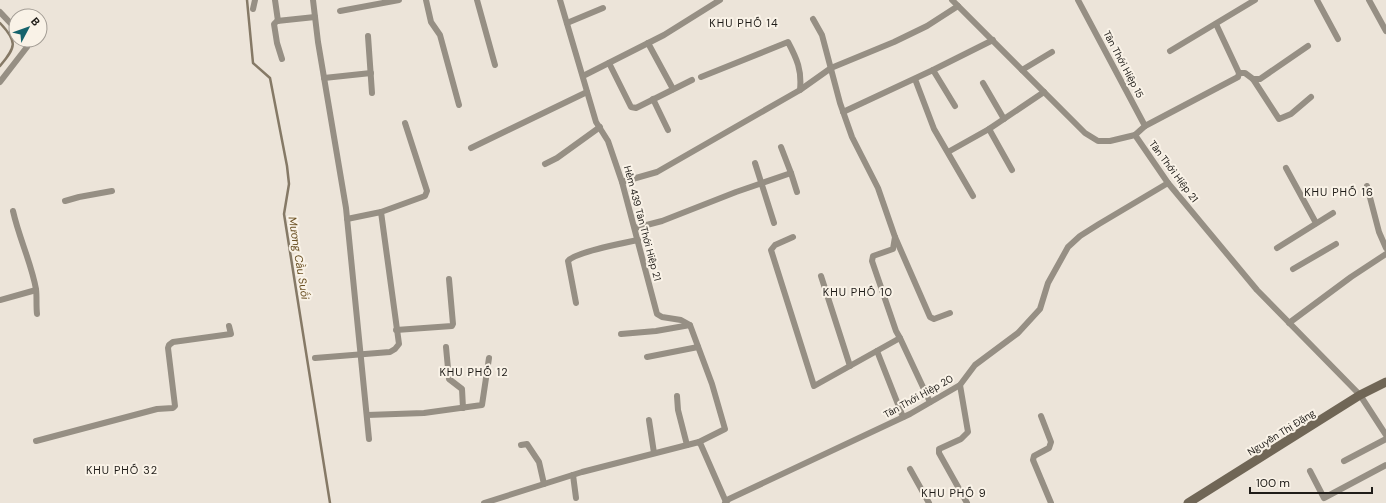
<svg xmlns="http://www.w3.org/2000/svg" width="1386" height="503" font-family="'DM Sans',sans-serif">
  <rect width="100%" height="100%" fill="#ece4d9"/>
  <g fill="none" stroke-linecap="round" stroke-linejoin="round">
    <g stroke="#857966" stroke-width="2.5">
      <polyline points="247,0 253,63 270,78 287,166 289,184 284,214 330,503"/>
      <path d="M0,23C18,42 16,47 0,66"/>
    </g>
    <g stroke="#968f84" stroke-width="6">
      <polyline points="275,0 278,21"/>
      <polyline points="313,0 318,42 346,208 369,439"/>
      <polyline points="426,0 431,22 440,35 459,105"/>
      <polyline points="477,0 495,65"/>
      <polyline points="560,0 596,122 608,141 622,182 657,314 662,317 681,320 690,325 712,384 725,429 699,442"/>
      <polyline points="952,0 1085,133 1098,141 1110,141 1135,135 1168,183 1257,290 1360,395 1386,435"/>
      <polyline points="1078,0 1145,126 1135,135"/>
      <polyline points="1317,0 1338,39"/>
      <polyline points="1369,0 1386,31"/>
      <polyline points="253,9 255,0"/>
      <polyline points="340,11 399,0"/>
      <polyline points="0,12 16,29"/>
      <polyline points="567,23 603,8"/>
      <polyline points="368,36 372,93"/>
      <polyline points="648,43 673,89"/>
      <polyline points="1170,51 1255,0"/>
      <polyline points="282,59 277,43 274,24 277,21 315,17"/>
      <polyline points="609,63 631,107 636,108 692,80"/>
      <polyline points="933,70 993,40"/>
      <polyline points="1022,70 1052,52"/>
      <polyline points="1239,73 1245,73 1253,79 1279,119 1291,114 1311,97"/>
      <polyline points="583,76 664,35 720,0"/>
      <polyline points="324,78 371,73"/>
      <polyline points="915,79 934,129 973,196"/>
      <polyline points="1253,79 1260,79 1308,46"/>
      <polyline points="0,82 27,47 28,44 26,40"/>
      <polyline points="983,83 1004,119"/>
      <polyline points="800,90 831,68 894,42 927,26 958,6"/>
      <polyline points="653,99 668,130"/>
      <polyline points="843,112 933,70 955,106"/>
      <polyline points="1145,126 1238,77 1239,73 1216,24"/>
      <polyline points="989,129 1012,170"/>
      <polyline points="471,148 587,92"/>
      <polyline points="948,152 989,129 1044,92"/>
      <polyline points="755,163 774,223"/>
      <polyline points="545,164 557,158 600,127"/>
      <polyline points="1286,168 1316,223"/>
      <polyline points="791,173 797,192"/>
      <path d="M622,182L657,172L800,90C802,70 797,59 788,42L701,77"/>
      <polyline points="1367,186 1379,232 1386,248"/>
      <polyline points="65,201 79,197 112,191"/>
      <path d="M13,211C19,238 31,262 36,289C37,297 36,305 37,314"/>
      <polyline points="347,219 381,212"/>
      <polyline points="635,228 662,221 736,192 791,173 781,147"/>
      <polyline points="793,237 775,245 771,250 814,386 900,338 896,331 872,261 873,256 893,249 895,237 878,188 852,137 840,103 822,35 813,19"/>
      <polyline points="895,237 930,317 934,319 950,313"/>
      <polyline points="1277,248 1333,213"/>
      <polyline points="1293,269 1336,244"/>
      <polyline points="821,276 850,366"/>
      <polyline points="0,300 36,290"/>
      <path d="M576,303L568,261C575,252 624,243 638,240"/>
      <polyline points="1289,323 1351,277 1386,254"/>
      <polyline points="396,330 452,326 453,324 449,279"/>
      <polyline points="621,334 656,331 690,325"/>
      <polyline points="900,338 930,402"/>
      <polyline points="446,347 449,379 462,389 463,408"/>
      <polyline points="877,351 903,417"/>
      <polyline points="647,357 698,347"/>
      <polyline points="315,358 390,352 395,349 399,344 381,212 425,196 427,191 405,123"/>
      <polyline points="960,385 968,432 961,439 939,449 939,453 967,503"/>
      <polyline points="677,396 678,410 687,445"/>
      <polyline points="367,415 424,413 482,405 489,358"/>
      <polyline points="1041,416 1051,442 1049,448 1034,456 1033,460 1051,503"/>
      <polyline points="649,420 654,453"/>
      <polyline points="36,441 157,409 173,408 175,406 168,348 169,345 173,342 231,334 229,326"/>
      <polyline points="521,445 527,444 539,462 544,484"/>
      <polyline points="1344,461 1386,439"/>
      <polyline points="910,469 929,503"/>
      <polyline points="1310,471 1324,498 1386,465"/>
      <polyline points="573,475 576,498"/>
      <polyline points="484,503 582,472 699,442 701,445 726,502"/>
      <polyline points="725,503 729,499 910,414 960,385 975,365 1018,333 1040,309 1048,283 1068,247 1080,236 1099,224 1168,183"/>
    </g>
    <polyline stroke="#706656" stroke-width="9" points="1188,503 1360,395 1386,382"/>
  </g>
  <g text-anchor="middle" stroke-width="4" stroke-linejoin="round" paint-order="stroke">
    <g font-size="10" fill="#1f1c18" stroke="#f9f2e7">
      <text transform="translate(1124 64) rotate(62)" y="4">Tân Thới Hiệp 15</text>
      <text transform="translate(1174 171) rotate(53)" y="4">Tân Thới Hiệp 21</text>
      <text transform="translate(643 223) rotate(75)" y="4">Hẻm 439 Tân Thới Hiệp 21</text>
      <text transform="translate(918 396) rotate(-29)" y="4">Tân Thới Hiệp 20</text>
      <text transform="translate(1281 432) rotate(-32)" y="4">Nguyễn Thị Đặng</text>
    </g>
    <g font-size="11" letter-spacing="1" fill="#1f1c18" stroke="#f9f2e7">
      <text x="744" y="27">KHU PHỐ 14</text>
      <text x="1339" y="196">KHU PHỐ 16</text>
      <text x="858" y="296">KHU PHỐ 10</text>
      <text x="474" y="376">KHU PHỐ 12</text>
      <text x="122" y="474">KHU PHỐ 32</text>
      <text x="954" y="497">KHU PHỐ 9</text>
    </g>
    <g font-size="11" font-style="italic" fill="#6b5124" stroke="#f9f2e7">
      <text transform="translate(299 258) rotate(81)" y="4">Mương Cầu Suối</text>
    </g>
  </g>
  <g transform="translate(28 28) rotate(49)"><circle r="19" fill="#f9f2e7" stroke="#a29c94"/>
  <path d="M0-3L7 15L0 10L-7 15Z" fill="#15636c"/>
  <text y="-6" font-size="11" font-weight="bold" text-anchor="middle" fill="#1f1c18">B</text>
  </g>
  <path d="M1250 487v6h122v-6" fill="none" stroke="#1f1c18" stroke-width="2"/>
  <text x="1256" y="487" font-size="12" fill="#1f1c18" stroke="#f9f2e7" stroke-width="3" paint-order="stroke">100 m</text>
</svg>
